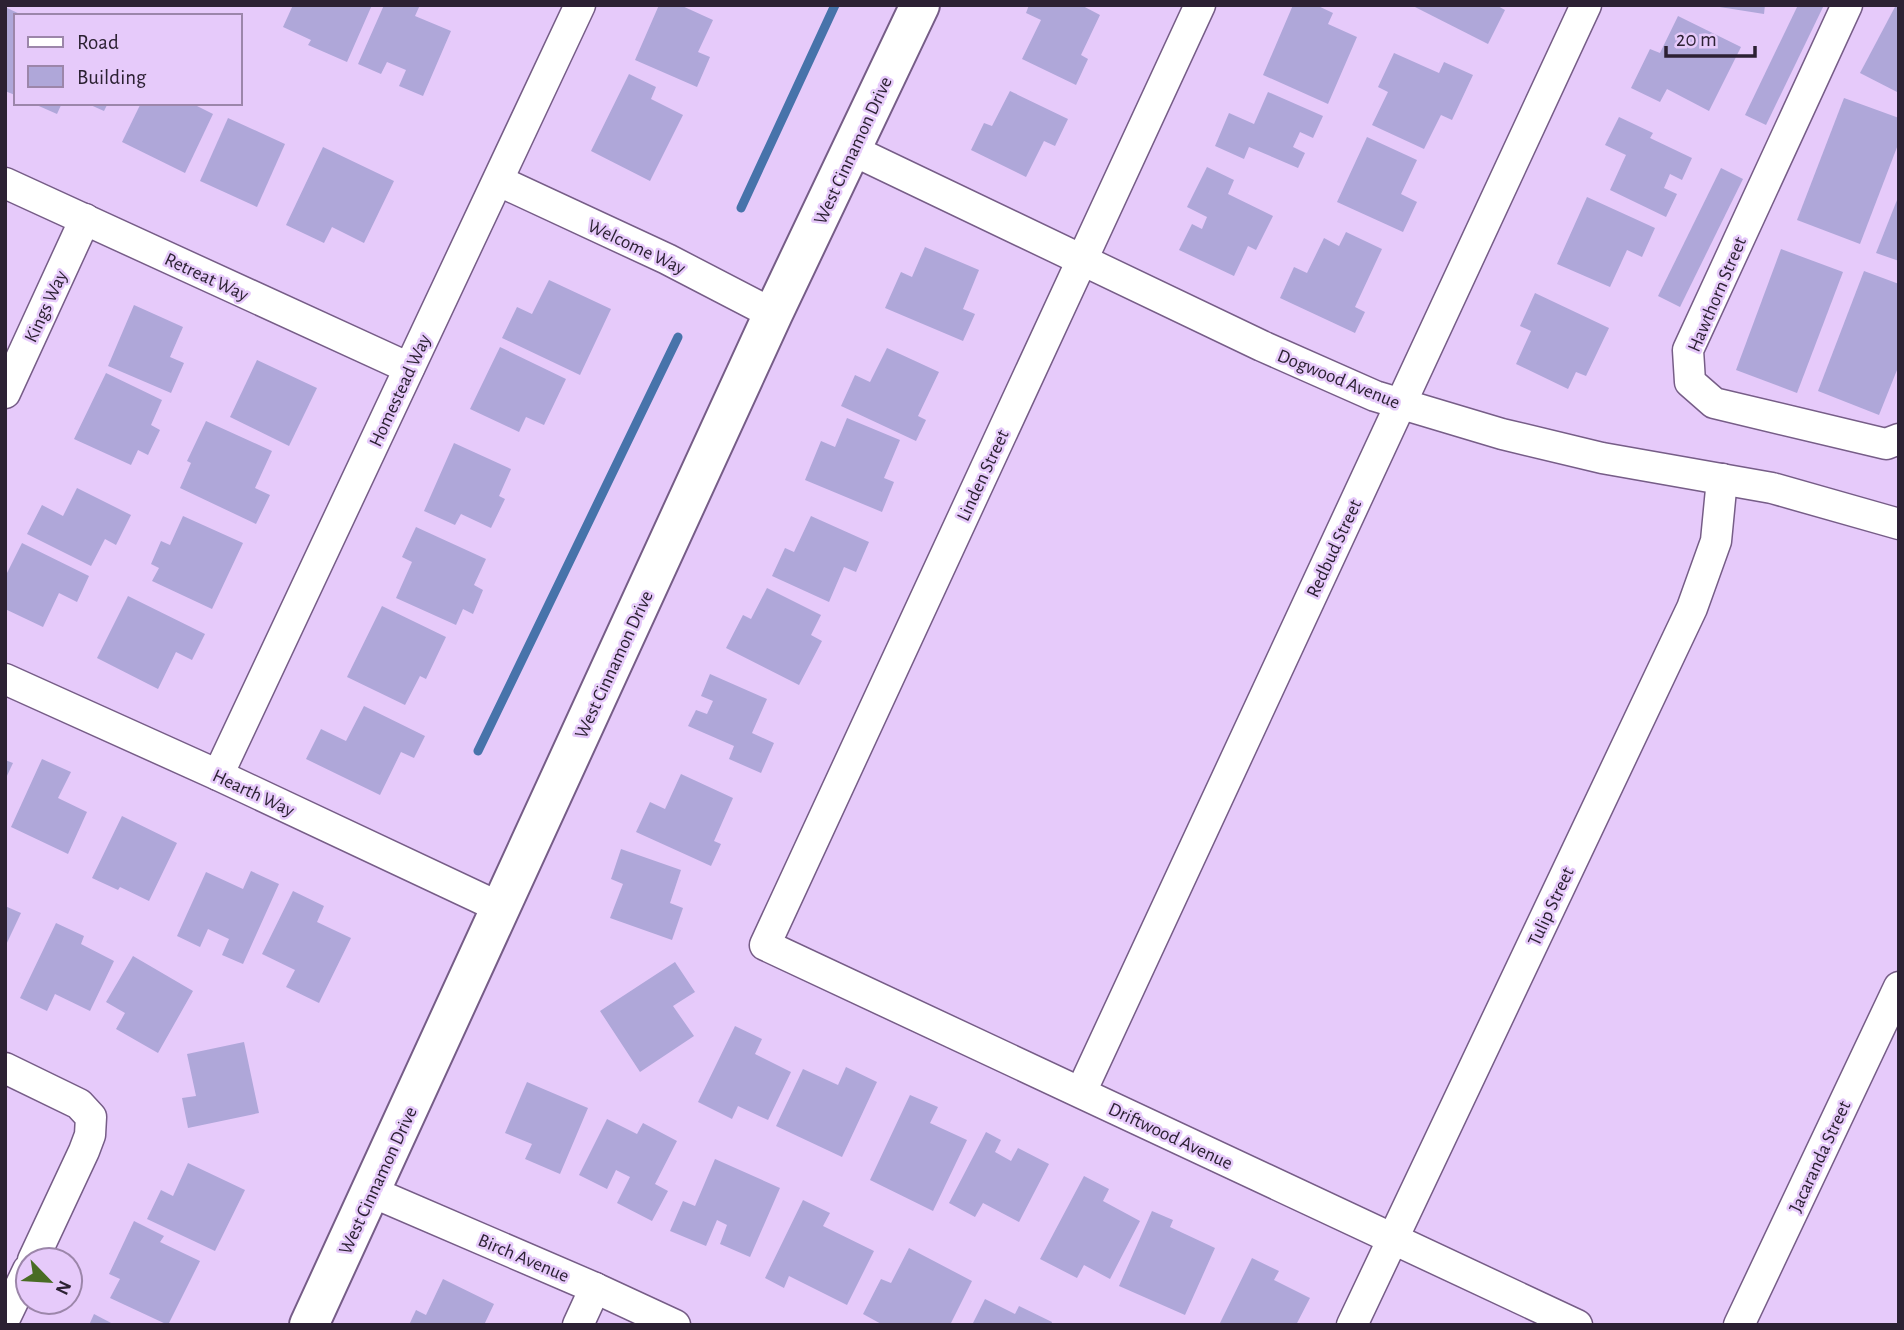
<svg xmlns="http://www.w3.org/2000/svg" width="1904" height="1330" font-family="'Alegreya Sans',sans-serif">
  <rect width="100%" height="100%" fill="#e6cafa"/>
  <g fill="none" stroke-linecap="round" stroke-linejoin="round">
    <g stroke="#4773aa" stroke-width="9">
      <polyline points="741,208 835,5"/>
      <polyline points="478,751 678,337"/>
    </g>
  </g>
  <g fill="#afa7d9">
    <polygon points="293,5 372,5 347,62 308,45 311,40 283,27"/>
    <polygon points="384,5 420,5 415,16 451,31 423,96 399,86 406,70 387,62 381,74 358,64"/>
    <polygon points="659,5 680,5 713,20 698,52 710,57 697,87 635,60"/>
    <polygon points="1029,5 1081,5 1100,15 1081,55 1088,59 1076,85 1022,59 1041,20 1026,13"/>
    <polygon points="1293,5 1316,5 1333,13 1328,24 1357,37 1328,104 1263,75"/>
    <polygon points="1411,5 1496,5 1505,10 1488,44"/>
    <polygon points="1707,5 1765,5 1764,14"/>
    <polygon points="1798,5 1824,5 1766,125 1745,115"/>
    <polygon points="1896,5 1899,5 1899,93 1860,73"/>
    <polygon points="5,7 24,16 16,16 15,95 5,91"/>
    <polygon points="1678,16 1741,47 1709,111 1667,89 1660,102 1631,88 1650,49 1660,53"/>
    <polygon points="1394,53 1439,73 1444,62 1473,75 1452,120 1441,115 1424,149 1372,125 1388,92 1378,87"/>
    <polygon points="629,74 656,87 651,99 683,115 650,181 591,151"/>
    <polygon points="1010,91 1068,119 1055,146 1044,141 1026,177 971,150 984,123 992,126"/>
    <polygon points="1268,92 1323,116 1313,138 1300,132 1293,147 1305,153 1298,168 1249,147 1244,159 1215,146 1229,113 1254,124"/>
    <polygon points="1844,98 1899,118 1899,142 1860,244 1797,220"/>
    <polygon points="32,103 62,103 57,114"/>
    <polygon points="86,103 108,103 104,111"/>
    <polygon points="141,103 191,103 213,114 185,173 122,142"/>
    <polygon points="1619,117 1653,133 1650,138 1692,158 1682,180 1670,174 1664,188 1677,194 1666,217 1610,190 1626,155 1605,145"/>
    <polygon points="228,118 285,144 257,207 200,181"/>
    <polygon points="1367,137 1417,160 1401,194 1417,202 1403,232 1337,202"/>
    <polygon points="323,147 394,181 364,243 332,227 324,243 286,225"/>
    <polygon points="1207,167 1234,180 1228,194 1273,216 1256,250 1248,246 1234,276 1179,250 1192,224 1202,229 1207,217 1187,207"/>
    <polygon points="1721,168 1743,179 1680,307 1658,296"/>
    <polygon points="1899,195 1899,261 1876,253"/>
    <polygon points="1587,197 1655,228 1642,257 1627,250 1610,287 1557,264"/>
    <polygon points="1346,232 1382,249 1355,307 1365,312 1355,333 1280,298 1294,267 1307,273 1324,238 1339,246"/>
    <polygon points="925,247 979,270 963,309 975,314 963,341 885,308 901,272 912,277"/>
    <polygon points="1781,249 1843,272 1797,393 1736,370"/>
    <polygon points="1864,271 1899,284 1899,365 1879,415 1818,391"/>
    <polygon points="549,280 611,309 580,375 502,338 517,307 532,314"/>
    <polygon points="1535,293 1609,328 1586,376 1576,372 1568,389 1516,364 1531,331 1520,326"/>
    <polygon points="134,305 183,327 170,357 184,363 171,393 108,366"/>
    <polygon points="500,347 566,379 544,425 526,417 519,432 470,409"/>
    <polygon points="887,348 939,372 918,416 926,420 916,441 841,406 855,375 870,382"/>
    <polygon points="257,360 317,388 289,446 230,417"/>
    <polygon points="106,373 162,400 151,425 160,430 148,455 138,450 131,465 74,439"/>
    <polygon points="847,418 900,440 884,478 894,482 882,512 805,480 821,441 835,447"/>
    <polygon points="206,421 272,451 255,488 270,495 256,524 180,488 191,463 187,461"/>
    <polygon points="454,443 511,469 499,496 505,499 491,528 461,514 455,525 424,511"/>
    <polygon points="77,488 131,515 116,545 105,539 91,566 27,534 42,505 63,516"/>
    <polygon points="183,516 243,543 212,609 152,581 159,568 151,564 161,541 170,545"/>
    <polygon points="811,516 869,542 856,572 844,567 829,602 772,576 785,548 794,552"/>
    <polygon points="416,527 486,559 474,585 483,590 473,614 463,609 456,625 396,598 412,562 402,557"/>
    <polygon points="22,543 89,576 77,602 59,593 43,627 5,609 5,577"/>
    <polygon points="767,588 821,615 811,635 822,641 799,685 726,648 743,615 751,619"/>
    <polygon points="128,596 205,634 192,660 176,652 158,689 97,658"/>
    <polygon points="382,606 446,637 426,679 420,676 405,705 347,677"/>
    <polygon points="710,674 767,699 752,733 774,743 761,773 729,759 734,746 688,726 696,710 707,714 713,701 701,696"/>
    <polygon points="364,706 425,736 414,758 401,752 380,795 306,759 321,729 346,741"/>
    <polygon points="42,759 71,772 58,798 87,812 68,854 11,827"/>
    <polygon points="5,760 13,763 5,780"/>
    <polygon points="681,774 733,798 714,841 721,844 711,866 636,832 650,802 665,809"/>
    <polygon points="122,816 177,843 149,901 120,887 118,890 92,878"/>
    <polygon points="621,849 681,870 670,903 683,908 672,940 610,918 623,884 611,879"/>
    <polygon points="251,871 279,884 243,964 222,955 229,939 208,929 200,947 177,936 206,872 243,889"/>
    <polygon points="293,891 324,906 317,922 351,938 319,1003 286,987 295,970 262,954"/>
    <polygon points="5,906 21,913 5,947"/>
    <polygon points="56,923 84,936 81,944 114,961 90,1011 55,994 47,1011 20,998"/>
    <polygon points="133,956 193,991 158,1053 116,1029 125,1013 106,1002"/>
    <polygon points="675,962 695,992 673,1006 694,1036 640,1072 600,1011"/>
    <polygon points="735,1026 762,1039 755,1054 791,1072 768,1120 738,1106 732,1119 698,1102"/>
    <polygon points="244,1042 259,1113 188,1128 182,1098 196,1096 187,1054"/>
    <polygon points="846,1067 877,1082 842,1157 776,1126 803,1069 838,1085"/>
    <polygon points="527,1082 588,1108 560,1174 525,1159 532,1144 505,1133"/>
    <polygon points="910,1095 938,1107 930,1123 967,1140 933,1211 870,1180"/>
    <polygon points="607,1119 637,1134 643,1123 677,1141 655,1184 668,1191 652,1221 617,1203 630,1177 616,1170 607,1189 579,1175"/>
    <polygon points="986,1132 1001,1140 995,1152 1011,1161 1018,1148 1049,1164 1019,1222 983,1203 975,1217 949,1203"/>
    <polygon points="715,1159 780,1188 750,1257 720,1244 727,1225 717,1220 706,1246 670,1231 683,1201 695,1206"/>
    <polygon points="188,1163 245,1190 215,1251 147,1219 161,1190 173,1196"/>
    <polygon points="1084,1176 1109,1189 1103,1201 1140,1221 1110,1279 1084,1265 1077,1278 1040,1259"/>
    <polygon points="803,1200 830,1213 823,1226 874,1251 847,1305 789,1276 784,1288 765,1278"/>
    <polygon points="1152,1211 1173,1220 1170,1227 1215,1248 1185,1315 1119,1286"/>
    <polygon points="134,1221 164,1236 160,1242 200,1261 168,1325 110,1298 120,1279 109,1274"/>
    <polygon points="909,1248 972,1281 950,1325 883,1325 863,1314 881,1279 891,1283"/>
    <polygon points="1252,1258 1279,1271 1274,1280 1310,1298 1296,1325 1219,1325"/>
    <polygon points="443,1279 494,1304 484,1325 409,1325 416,1310 426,1315"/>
    <polygon points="985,1299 1015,1314 1019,1306 1052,1322 1051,1325 972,1325"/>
    <polygon points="94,1314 115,1325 89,1325"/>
  </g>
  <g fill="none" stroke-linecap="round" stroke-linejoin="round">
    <defs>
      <g id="minor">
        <polyline points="1200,5 765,945 1577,1325"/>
        <polyline points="1847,5 1688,350 1690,382 1714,403 1886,444 1899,439"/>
        <polyline points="852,150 1262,346 1375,396 1502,434 1602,458 1772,488 1899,524"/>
        <polyline points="499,181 667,259 773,314"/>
        <polyline points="5,183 409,368"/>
        <polyline points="5,393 85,219"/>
        <polyline points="5,679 218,775 501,908"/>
        <polyline points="218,775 580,5"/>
        <polyline points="5,1068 79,1104 91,1117 90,1135 84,1151 33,1260"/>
        <polyline points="1081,1092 1586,5"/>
        <polyline points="372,1192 595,1288 675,1325"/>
        <polyline points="5,1318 28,1270"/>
        <polyline points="578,1325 595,1288"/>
        <polyline points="1352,1325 1692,608 1716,541 1722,479"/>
        <polyline points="1739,1325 1899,987"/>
      </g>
      <polyline id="major" points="309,1325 773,314 920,5"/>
    </defs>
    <use href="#minor" stroke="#765d87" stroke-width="33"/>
    <use href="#major" stroke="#765d87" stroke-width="42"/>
    <use href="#minor" stroke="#fff" stroke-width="30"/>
    <use href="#major" stroke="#fff" stroke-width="38"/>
  </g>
  <g text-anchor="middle" stroke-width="5" stroke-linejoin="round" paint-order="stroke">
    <g font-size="19" fill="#2c2133" stroke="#e6cafa">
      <text transform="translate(852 150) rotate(-65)" y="7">West Cinnamon Drive</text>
      <text transform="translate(637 246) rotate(25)" y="7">Welcome Way</text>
      <text transform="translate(207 276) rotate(25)" y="7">Retreat Way</text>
      <text transform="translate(1716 294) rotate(-67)" y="7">Hawthorn Street</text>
      <text transform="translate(45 306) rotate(-65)" y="7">Kings Way</text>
      <text transform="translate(1339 378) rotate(22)" y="7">Dogwood Avenue</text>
      <text transform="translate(399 390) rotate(-65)" y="7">Homestead Way</text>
      <text transform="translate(982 475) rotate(-65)" y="7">Linden Street</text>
      <text transform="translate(1333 548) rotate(-65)" y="7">Redbud Street</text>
      <text transform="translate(613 664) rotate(-65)" y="7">West Cinnamon Drive</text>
      <text transform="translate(254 792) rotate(25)" y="7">Hearth Way</text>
      <text transform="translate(1550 906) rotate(-65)" y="7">Tulip Street</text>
      <text transform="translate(1171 1135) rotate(25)" y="7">Driftwood Avenue</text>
      <text transform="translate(1819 1156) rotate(-65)" y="7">Jacaranda Street</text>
      <text transform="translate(377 1180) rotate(-65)" y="7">West Cinnamon Drive</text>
      <text transform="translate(524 1257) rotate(23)" y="7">Birch Avenue</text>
    </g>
  </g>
  <rect width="1904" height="1330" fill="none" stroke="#2c2133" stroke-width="14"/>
  <rect x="14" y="14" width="228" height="91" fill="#e6cafa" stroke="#9c86aa" stroke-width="2"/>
  <rect x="28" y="37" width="35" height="10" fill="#ffffff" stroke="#9c86aa" stroke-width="2"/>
  <text x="77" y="49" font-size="21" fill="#2c2133">Road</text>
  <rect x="28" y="66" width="35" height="21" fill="#afa7d9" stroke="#9c86aa" stroke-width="2"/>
  <text x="77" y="84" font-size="21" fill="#2c2133">Building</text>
  <g transform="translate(49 1281) rotate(115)"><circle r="33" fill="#e6cafa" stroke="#9c86aa" stroke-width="2"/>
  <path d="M0-5L12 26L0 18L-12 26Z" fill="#496c24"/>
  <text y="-10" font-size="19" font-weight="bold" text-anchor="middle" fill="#2c2133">N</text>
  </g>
  <path d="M1666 46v10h89v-10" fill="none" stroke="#2c2133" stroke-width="3.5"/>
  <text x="1676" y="46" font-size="21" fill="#2c2133" stroke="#e6cafa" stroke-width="5" paint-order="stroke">20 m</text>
</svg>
